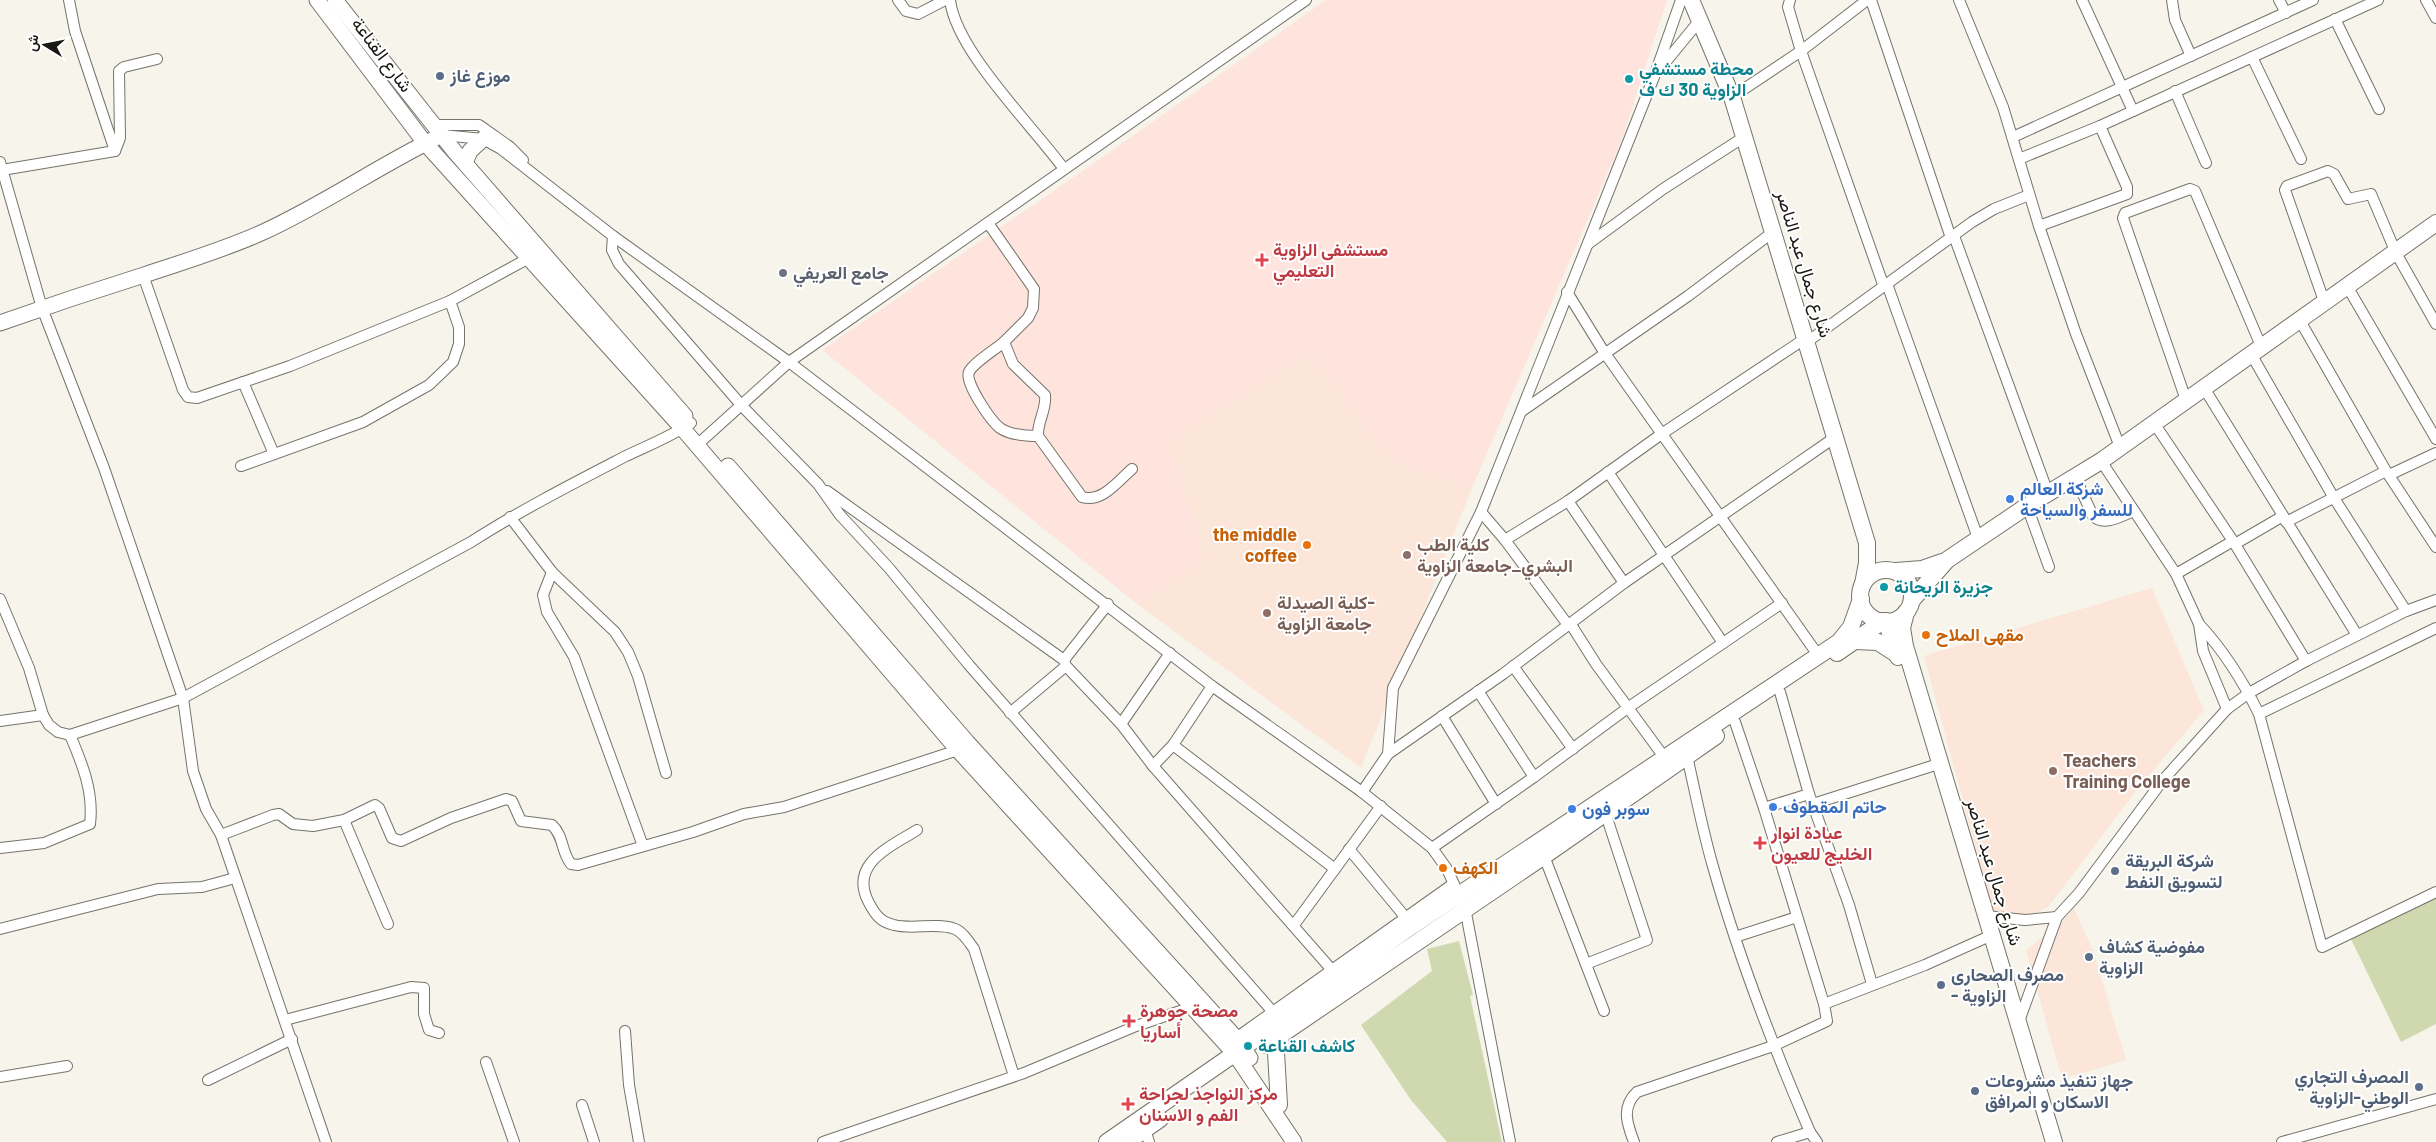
<svg xmlns="http://www.w3.org/2000/svg" width="2436" height="1142" font-family="Barlow,Vazirmatn,sans-serif">
  <rect width="100%" height="100%" fill="#f7f4eb"/>
  <g fill="#fce5d9">
    <polygon points="1310,353 1391,460 1472,488 1361,768 1137,604 1205,559 1169,440"/>
    <polygon points="2152,588 2204,710 2136,791 2048,907 1998,930 1924,656"/>
    <polygon points="2074,908 2093,951 2126,1060 2062,1079 2026,950 2063,921"/>
  </g>
  <polygon fill="#fee4dd" points="1326,0 1667,0 1621,142 1472,488 1391,460 1310,353 1169,440 1205,559 1137,604 822,350 1084,170"/>
  <g fill="#d0d8af">
    <polygon points="2436,894 2436,1024 2401,1042 2350,937"/>
    <polygon points="1459,941 1473,995 1470,996 1502,1142 1447,1142 1411,1100 1361,1025 1432,971 1427,949"/>
  </g>
  <g fill="none" stroke-linecap="round" stroke-linejoin="round">
    <defs>
      <g id="street">
        <polyline points="69,0 75,31 115,151"/>
        <polyline points="898,0 906,11 918,14 945,0"/>
        <path d="M950,0C956,51 1032,125 1064,169"/>
        <polyline points="1790,0 1788,7 1801,51 1884,287"/>
        <polyline points="1871,0 1951,238"/>
        <polyline points="1959,0 2003,107 2039,226 2076,334 2120,447"/>
        <polyline points="2082,0 2133,111"/>
        <polyline points="2172,0 2175,20 2191,56"/>
        <polyline points="2279,0 2286,13"/>
        <polyline points="2426,0 2436,18"/>
        <polyline points="2335,19 2379,109"/>
        <polyline points="2252,57 2301,159"/>
        <polyline points="1659,70 1700,20"/>
        <polyline points="2175,91 2206,163"/>
        <polyline points="1732,97 1801,51 1867,0"/>
        <polyline points="434,125 479,125 510,147 523,160"/>
        <polyline points="442,135 483,139 501,149 613,236 789,362 1212,686 1362,792 1432,848 1447,869 1465,908 1510,1142"/>
        <polyline points="2013,137 2313,0"/>
        <polyline points="2019,159 2100,126 2378,0"/>
        <polyline points="0,162 42,308 104,468 183,698 193,771 206,809 221,835 326,1142"/>
        <polyline points="2,170 115,151 120,138 119,71 124,67 157,59"/>
        <path d="M988,223L1034,289L1033,308L1028,318L1004,342L1013,364L1045,395C1047,409 1037,422 1038,436L1082,497C1102,503 1117,482 1132,469"/>
        <polyline points="2039,226 2127,194 2127,187 2100,126"/>
        <polyline points="613,236 612,250 619,264 742,406 818,484 840,515 889,568 969,665 1273,1012"/>
        <polyline points="1954,236 2048,493"/>
        <polyline points="1588,244 1663,189 1744,137"/>
        <polyline points="143,275 183,390 188,397 197,398 290,366 450,301 529,258"/>
        <polyline points="1887,284 1978,538"/>
        <polyline points="2347,286 2436,439"/>
        <polyline points="1567,292 1604,352 1818,655"/>
        <polyline points="2324,301 2285,190 2287,186 2328,171 2334,174 2348,199 2371,194 2396,253 2436,324"/>
        <polyline points="2299,319 2386,471 2436,547"/>
        <path d="M1004,342C996,349 973,363 969,372C964,382 991,421 1000,428C1010,435 1026,436 1038,436"/>
        <polyline points="1807,342 1972,222 1994,209 2029,195"/>
        <polyline points="2251,354 2334,498 2406,611"/>
        <polyline points="243,382 274,454"/>
        <polyline points="2204,388 2357,635"/>
        <polyline points="2186,400 2123,218 2125,213 2190,189 2195,191 2261,346"/>
        <polyline points="1522,411 1688,296 1773,232"/>
        <polyline points="2154,423 2233,541 2306,661"/>
        <polyline points="697,445 789,362 1306,0"/>
        <polyline points="2101,461 2176,574 2199,624 2203,651 2227,709"/>
        <polyline points="241,466 363,422 429,385 453,362 459,344 459,327 450,301"/>
        <polyline points="1608,472 1723,643"/>
        <polyline points="2389,475 2436,453"/>
        <path d="M2075,477L2093,516C2104,527 2121,516 2134,511"/>
        <polyline points="827,491 1064,660 1066,666 1121,724 1153,766 1332,970"/>
        <polyline points="1568,501 1624,583"/>
        <polyline points="2027,506 2049,567"/>
        <polyline points="1481,512 1505,540 1568,625"/>
        <polyline points="510,517 552,572 615,632 628,652 638,676 666,773"/>
        <polyline points="2286,522 2386,471"/>
        <polyline points="1505,540 1568,501 1663,433 1806,338"/>
        <polyline points="2235,544 2283,516"/>
        <polyline points="552,572 543,595 547,612 574,657 643,846"/>
        <polyline points="2176,574 2233,541"/>
        <path d="M0,599L29,668L43,715L49,725L58,732L70,735L183,698L471,542C521,510 574,483 626,456C649,445 670,437 691,423"/>
        <polyline points="1570,623 1596,664 1664,757"/>
        <path d="M2199,624C2224,651 2243,681 2259,714L2322,947L2436,892"/>
        <polyline points="1064,660 1108,604"/>
        <polyline points="1513,666 1573,749"/>
        <polyline points="1478,691 1534,777"/>
        <polyline points="1780,692 1809,794 1849,905 1872,984"/>
        <polyline points="1010,713 1066,666"/>
        <polyline points="2259,714 2436,628"/>
        <polyline points="1442,716 1496,804"/>
        <polyline points="0,721 43,715"/>
        <polyline points="1121,724 1170,653"/>
        <polyline points="1173,745 1335,869"/>
        <polyline points="1388,754 1503,674 1624,583 1834,438"/>
        <path d="M1687,756C1695,791 1702,828 1712,863C1738,956 1772,1044 1810,1132L1817,1142"/>
        <polyline points="1153,766 1173,745 1212,686"/>
        <polyline points="1362,792 1388,754 1393,688 1481,512 1654,77 1681,0"/>
        <polyline points="1813,804 1932,766"/>
        <polyline points="1764,808 1809,794"/>
        <polyline points="344,820 388,924"/>
        <path d="M917,830C890,847 848,864 869,903C875,914 880,922 894,925C913,930 937,922 955,929C963,932 969,942 974,949L1014,1076"/>
        <path d="M221,835L273,815L279,814L293,824L313,826L344,820L375,805L379,808L392,838L401,841L451,818L506,799L512,801L521,821L552,825C564,836 561,852 571,864L578,865L693,832L744,814L784,807L958,750L962,746"/>
        <path d="M0,848L44,843L90,824C94,792 82,763 70,735"/>
        <polyline points="1432,848 1534,777 1629,707 1782,603"/>
        <polyline points="1349,849 1406,918"/>
        <polyline points="1544,856 1604,1011"/>
        <polyline points="1986,916 2025,920 2057,917"/>
        <polyline points="1294,925 1381,806"/>
        <polyline points="0,929 158,889 202,887 235,878"/>
        <polyline points="1735,937 1797,917"/>
        <polyline points="1586,964 1647,940 1605,812"/>
        <polyline points="1824,1004 1925,965 1992,935"/>
        <polyline points="285,1020 411,987 424,988 424,1014 429,1030 439,1033"/>
        <polyline points="2018,1024 2057,917 2079,893 2163,780 2227,709 2249,693 2306,661 2406,611 2436,600"/>
        <polyline points="625,1031 629,1085 639,1142"/>
        <polyline points="1236,1038 1453,884"/>
        <polyline points="486,1062 514,1142"/>
        <polyline points="0,1077 67,1066"/>
        <polyline points="208,1080 292,1039"/>
        <polyline points="582,1105 594,1142"/>
        <polyline points="1145,1129 1149,1142"/>
        <polyline points="823,1142 1024,1073 1136,1026 1195,1006"/>
        <path d="M1634,1142C1627,1124 1621,1107 1637,1092L1773,1046L1827,1021L1824,1004L1764,808L1735,722"/>
        <polyline points="1777,1142 1810,1132"/>
        <polyline points="2282,1142 2436,1099"/>
      </g>
      <g id="secondary">
        <polyline points="317,0 425,143 683,429 958,750 1235,1054 1294,1142"/>
        <polyline points="335,0 455,152 685,416"/>
        <polyline points="465,163 470,151 483,139"/>
        <path d="M0,323C48,306 96,290 144,275C183,262 223,250 261,233C321,206 375,168 434,139"/>
        <polyline points="728,466 967,742 1236,1038 1250,1058"/>
      </g>
      <g id="primary">
        <polyline points="1691,0 1732,97 1867,543 1867,563 1863,584"/>
        <circle cx="1886" cy="596" r="26"/>
        <polyline points="1896,571 1922,569 1942,562"/>
        <polyline points="1912,600 1947,560 2027,506 2101,461 2436,223"/>
        <polyline points="1906,612 1902,628 1905,646 2054,1142"/>
        <polyline points="1886,621 1898,657"/>
        <polyline points="1855,641 1878,642 1898,655"/>
        <polyline points="1837,653 1883,621"/>
        <polyline points="1266,1045 1544,856 1716,736"/>
        <polyline points="1279,1105 1276,1052 1282,1033"/>
        <polyline points="1107,1142 1260,1036 1406,930 1839,642 1851,627 1861,599"/>
        <polyline points="1127,1142 1160,1119"/>
      </g>
    </defs>
    <use href="#street" stroke="#75736a" stroke-width="12"/>
    <use href="#secondary" stroke="#75736a" stroke-width="17"/>
    <use href="#primary" stroke="#75736a" stroke-width="18"/>
    <use href="#street" stroke="#fff" stroke-width="10"/>
    <use href="#secondary" stroke="#fff" stroke-width="15"/>
    <use href="#primary" stroke="#fff" stroke-width="16"/>
  </g>
  <g fill="#5c6f8a" stroke="#fff" stroke-width="2">
    <circle cx="440" cy="76" r="5"/>
    <circle cx="2115" cy="871" r="5"/>
    <circle cx="2089" cy="957" r="5"/>
    <circle cx="1941" cy="985" r="5"/>
    <circle cx="2419" cy="1087" r="5"/>
    <circle cx="1975" cy="1091" r="5"/>
  </g>
  <g fill="#0f9aa8" stroke="#fff" stroke-width="2">
    <circle cx="1629" cy="79" r="5"/>
    <circle cx="1884" cy="587" r="5"/>
    <circle cx="1248" cy="1046" r="5"/>
  </g>
  <g fill="#e0444e" stroke="#fff" stroke-width="2">
    <path d="M1259.5 252.5h5v5h5v5h-5v5h-5v-5h-5v-5h5z"/>
    <path d="M1757.5 835.5h5v5h5v5h-5v5h-5v-5h-5v-5h5z"/>
    <path d="M1126.5 1013.5h5v5h5v5h-5v5h-5v-5h-5v-5h5z"/>
    <path d="M1125.5 1096.5h5v5h5v5h-5v5h-5v-5h-5v-5h5z"/>
  </g>
  <circle fill="#6b7280" stroke="#fff" stroke-width="2" cx="783" cy="273" r="5"/>
  <g fill="#3f7fe0" stroke="#fff" stroke-width="2">
    <circle cx="2010" cy="499" r="5"/>
    <circle cx="1773" cy="807" r="5"/>
    <circle cx="1572" cy="809" r="5"/>
  </g>
  <g fill="#e8710a" stroke="#fff" stroke-width="2">
    <circle cx="1307" cy="545" r="5"/>
    <circle cx="1926" cy="635" r="5"/>
    <circle cx="1443" cy="868" r="5"/>
  </g>
  <g fill="#8d6e63" stroke="#fff" stroke-width="2">
    <circle cx="1407" cy="555" r="5"/>
    <circle cx="1267" cy="613" r="5"/>
    <circle cx="2053" cy="771" r="5"/>
  </g>
  <g text-anchor="middle" stroke-width="4" stroke-linejoin="round" paint-order="stroke">
    <g font-size="18" fill="#191815" stroke="#fff">
      <text transform="translate(382 55) rotate(53)" y="6">شارع القناعة</text>
      <text transform="translate(1804 264) rotate(73)" y="6">شارع جمال عبد الناصر</text>
      <text transform="translate(1994 872) rotate(73)" y="6">شارع جمال عبد الناصر</text>
    </g>
    <g font-size="18" font-weight="bold" fill="#0d838f" stroke="#fff" text-anchor="start">
      <text x="1639" y="75">محطة مستشفي<tspan x="1639" dy="21">الزاوية 30 ك ف</tspan></text>
      <text x="1894" y="593">جزيرة الريحانة</text>
      <text x="1258" y="1052">كاشف القناعة</text>
    </g>
    <g font-size="18" font-weight="bold" fill="#4e5e75" stroke="#fff" text-anchor="start">
      <text x="450" y="82">موزع غاز</text>
      <text x="2125" y="867">شركة البريقة<tspan x="2125" dy="21">لتسويق النفط</tspan></text>
      <text x="2099" y="953">مفوضية كشاف<tspan x="2099" dy="21">الزاوية</tspan></text>
      <text x="1951" y="981">مصرف الصحارى<tspan x="1951" dy="21">- الزاوية</tspan></text>
      <text x="2409" y="1083" text-anchor="end">المصرف التجاري<tspan x="2409" dy="21">الوطني-الزاوية</tspan></text>
      <text x="1985" y="1087">جهاز تنفيذ مشروعات<tspan x="1985" dy="21">الاسكان و المرافق</tspan></text>
    </g>
    <g font-size="18" font-weight="bold" fill="#be3a42" stroke="#fff" text-anchor="start">
      <text x="1273" y="256">مستشفى الزاوية<tspan x="1273" dy="21">التعليمي</tspan></text>
      <text x="1771" y="839">عيادة انوار<tspan x="1771" dy="21">الخليج للعيون</tspan></text>
      <text x="1140" y="1017">مصحة جوهرة<tspan x="1140" dy="21">أساريا</tspan></text>
      <text x="1139" y="1100">مركز النواجذ لجراحة<tspan x="1139" dy="21">الفم و الاسنان</tspan></text>
    </g>
    <g font-size="18" font-weight="bold" fill="#5b616d" stroke="#fff" text-anchor="start">
      <text x="793" y="279">جامع العريفي</text>
    </g>
    <g font-size="18" font-weight="bold" fill="#366cbe" stroke="#fff" text-anchor="start">
      <text x="2020" y="495">شركة العالم<tspan x="2020" dy="21">للسفر والسياحة</tspan></text>
      <text x="1783" y="813">حاتم المقطوف</text>
      <text x="1582" y="815">سوبر فون</text>
    </g>
    <g font-size="18" font-weight="bold" fill="#c56008" stroke="#fff" text-anchor="start">
      <text x="1297" y="541" text-anchor="end">the middle<tspan x="1297" dy="21">coffee</tspan></text>
      <text x="1936" y="641">مقهى الملاح</text>
      <text x="1453" y="874">الكهف</text>
    </g>
    <g font-size="18" font-weight="bold" fill="#785e54" stroke="#fff" text-anchor="start">
      <text x="1417" y="551">كلية الطب<tspan x="1417" dy="21">البشري_جامعة الزاوية</tspan></text>
      <text x="1277" y="609">كلية الصيدلة-<tspan x="1277" dy="21">جامعة الزاوية</tspan></text>
      <text x="2063" y="767">Teachers<tspan x="2063" dy="21">Training College</tspan></text>
    </g>
  </g>
  <g transform="translate(45 45) rotate(280)" stroke="#ffffff" stroke-width="4" paint-order="stroke">
  <path d="M0-4L9 19L0 12L-9 19Z" fill="#191815"/>
  <text y="-8" font-size="14" font-weight="bold" text-anchor="middle" fill="#191815">ش</text>
  </g>
</svg>
